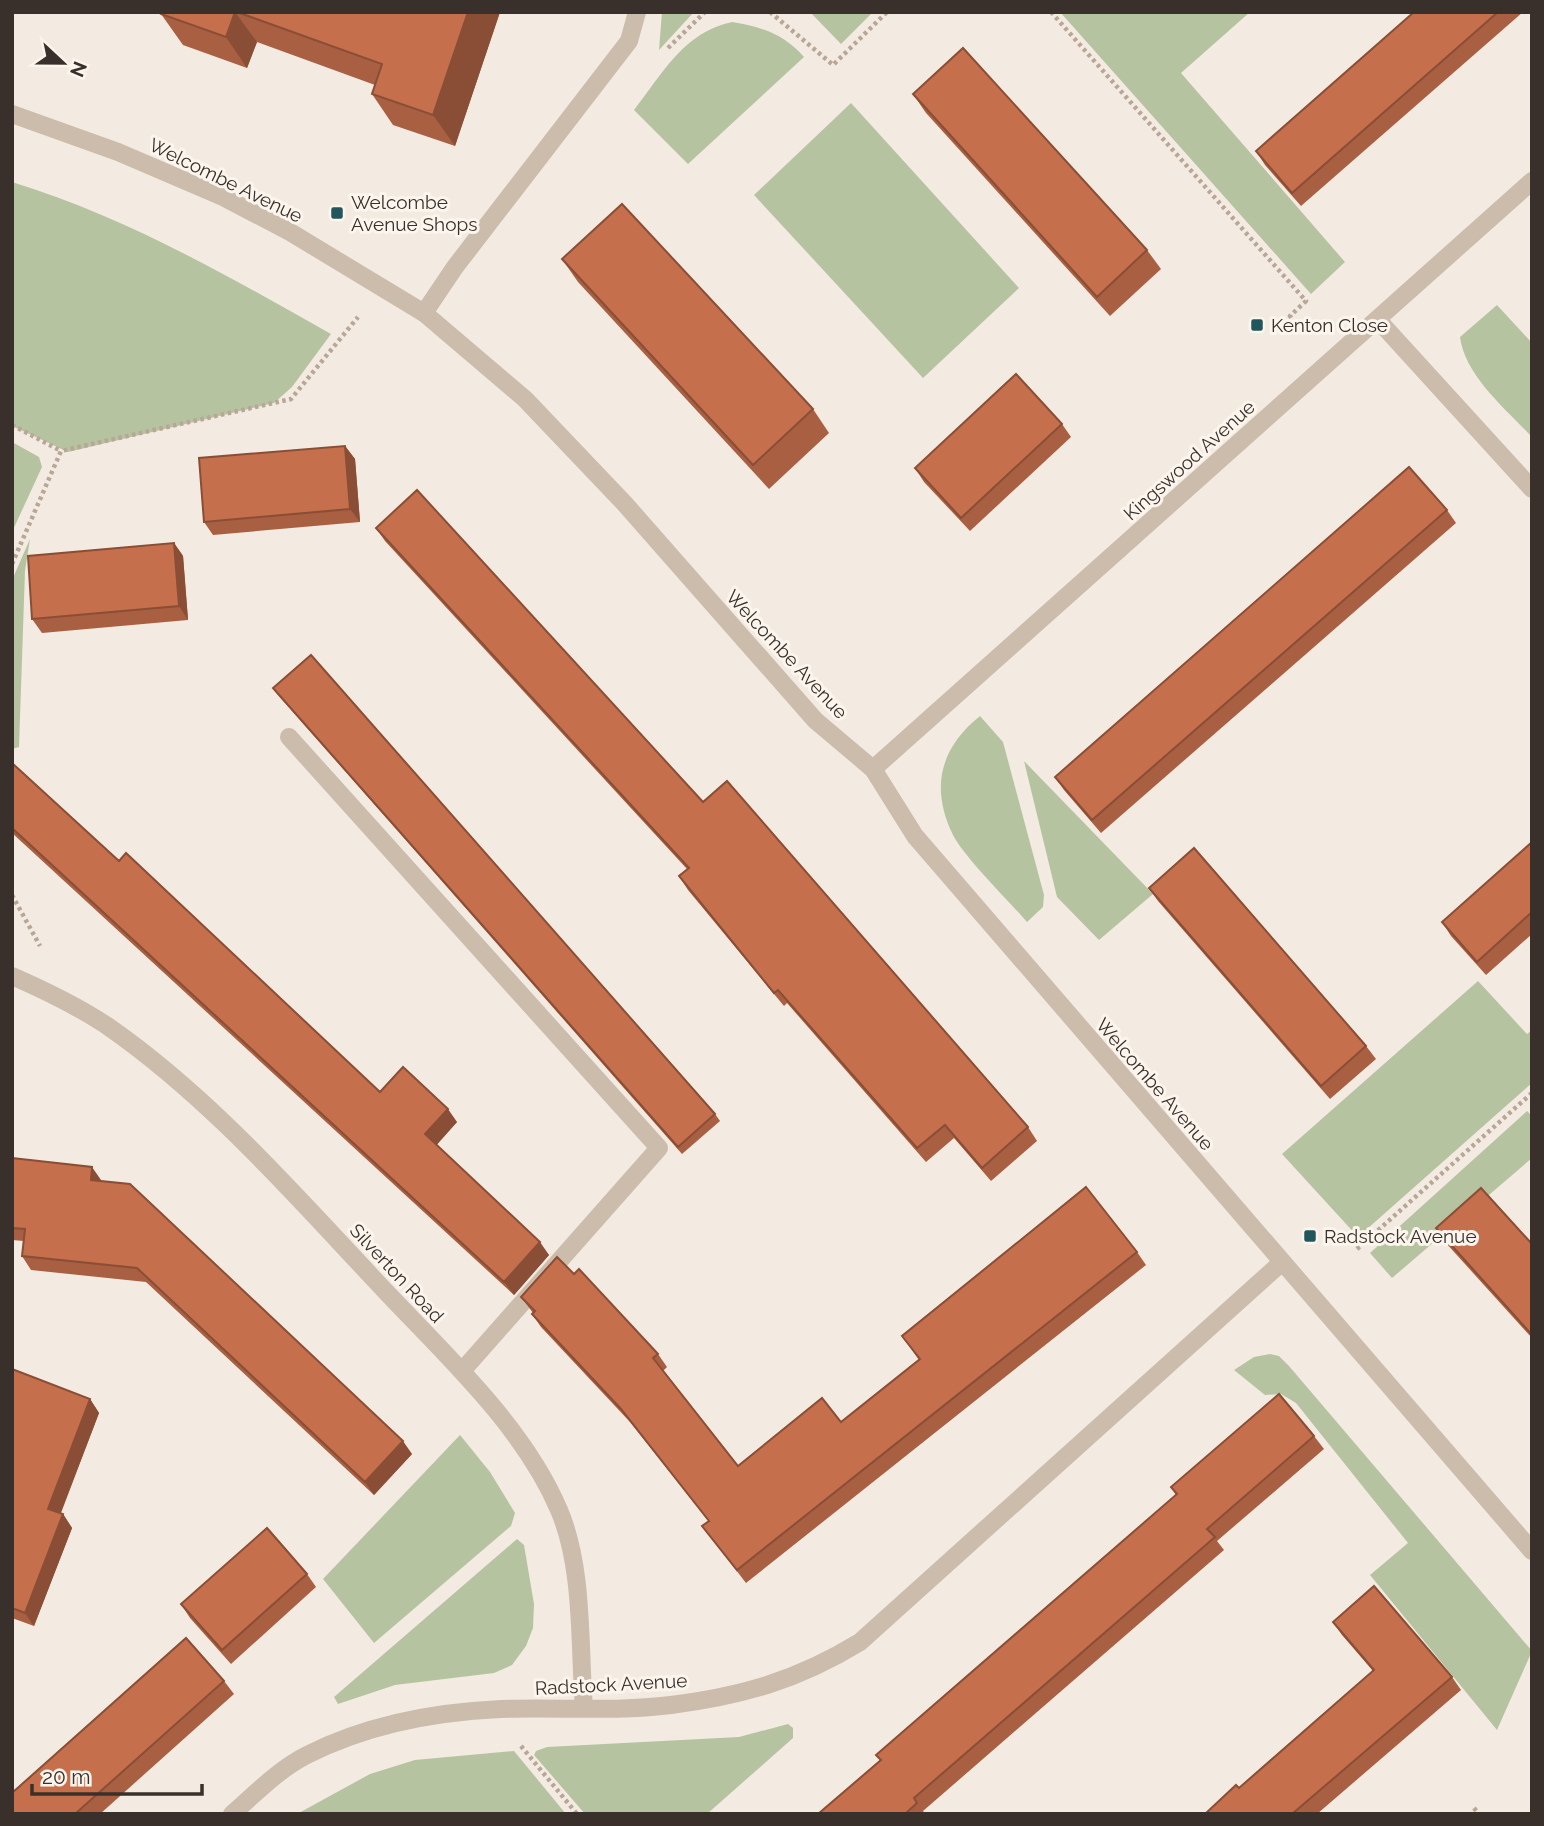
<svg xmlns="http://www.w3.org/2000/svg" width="1544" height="1826" font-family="Raleway,sans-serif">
  <rect width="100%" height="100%" fill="#f3ebe1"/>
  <g fill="#b6c3a0">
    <polygon points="662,12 694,12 659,50"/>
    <polygon points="810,12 873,12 841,44"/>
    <polygon points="1060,12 1250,12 1181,73 1345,262 1311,294"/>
    <path d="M732,22C762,27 784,34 804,57L688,164L634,110C663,73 684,32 732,22Z"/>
    <polygon points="851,103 1019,288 923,378 754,195"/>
    <path d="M12,182C126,217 228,276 331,334L292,387L274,403L68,452L12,426Z"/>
    <path d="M1497,305L1532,343V437C1506,409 1465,376 1460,337Z"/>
    <polygon points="12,442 39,457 42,467 12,532"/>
    <polygon points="30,539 25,571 19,747 12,749 12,580"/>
    <path d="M980,716L1003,742L1044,895L1043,907L1027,922C1009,901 964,857 953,835C930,788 940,748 980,716Z"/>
    <polygon points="1024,761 1153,894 1099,940 1057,897"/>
    <polygon points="1478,981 1527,1034 1532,1030 1532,1083 1358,1237 1282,1154"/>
    <polygon points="1527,1111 1532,1116 1532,1158 1392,1278 1370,1253"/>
    <polygon points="1270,1354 1279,1356 1289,1366 1532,1651 1497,1730 1370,1575 1408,1543 1296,1403 1281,1394 1265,1395 1234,1370 1254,1357"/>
    <polygon points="460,1435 490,1472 515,1513 511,1526 374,1643 323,1579"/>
    <polygon points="517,1539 524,1545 534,1604 533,1628 526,1646 512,1665 494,1673 395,1685 338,1704 334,1697"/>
    <polygon points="788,1724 793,1728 793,1738 707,1814 585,1814 534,1755 536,1751 547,1747 739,1737"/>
    <polygon points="514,1751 566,1814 297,1814 370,1774 415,1760"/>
  </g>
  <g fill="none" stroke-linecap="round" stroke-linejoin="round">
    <g stroke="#b8a696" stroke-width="4.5" stroke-dasharray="3.5 3.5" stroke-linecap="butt">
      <polyline points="770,12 833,65 887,12"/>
      <polyline points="1051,12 1306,301 1290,316 1304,333"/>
      <polyline points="668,48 705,12"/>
      <polyline points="12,425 61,451"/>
      <polyline points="12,564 61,451 291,399 358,317"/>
      <polyline points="12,895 40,946"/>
      <polyline points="1357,1249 1532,1093"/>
      <polyline points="521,1746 577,1814"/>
      <polyline points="1474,1808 1479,1814"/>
    </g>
    <g stroke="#ccbcac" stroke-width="18">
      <polyline points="424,313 455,267 629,41 637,12"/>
      <polyline points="289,737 659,1148 462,1371"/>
    </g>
    <g stroke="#ccbcac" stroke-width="18">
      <polyline points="12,114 118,152 223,197 290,232 424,313 525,399 625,504 815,720 873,769 915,836 1532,1551"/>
      <polyline points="1378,320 1532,489"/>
      <polyline points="873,769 1532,181"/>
      <path d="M12,976C44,990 77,1006 106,1025C213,1099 300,1201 389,1295C449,1358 525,1429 559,1510C584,1568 579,1646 584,1708"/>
      <path d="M232,1814C255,1794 279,1769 307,1755C366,1725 435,1712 501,1709C557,1707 615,1712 671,1705C742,1696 798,1680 860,1642L1281,1263"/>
    </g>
  </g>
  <g fill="#a95f42">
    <polygon points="162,12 500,12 455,146 393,125 372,94 375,85 257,42 247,68 183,45 161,14"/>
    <polygon points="1414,12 1523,12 1301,206 1265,165 1256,151"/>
    <polygon points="913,94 1147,250 1161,269 1110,316 926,113"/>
    <polygon points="562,259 813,409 829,433 769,489 578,282"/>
    <polygon points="1062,424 1071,437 970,531 924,482 915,468"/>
    <polygon points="345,446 355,459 360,522 213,535 204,522"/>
    <polygon points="1447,510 1456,523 1101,833 1064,790 1055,777"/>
    <polygon points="376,528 703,802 1028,1127 1037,1141 991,1181 954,1138 926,1162 787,1003 784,1006 688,890 679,876 687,869 385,541"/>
    <polygon points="174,543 183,556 188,620 42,633 32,619"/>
    <polygon points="273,688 715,1114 720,1121 682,1154 278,695"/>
    <polygon points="12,763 119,861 380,1092 457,1122 436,1145 549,1255 514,1295 12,833"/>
    <polygon points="1532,842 1532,934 1486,975 1451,936 1442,922"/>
    <polygon points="1149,888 1366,1046 1376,1059 1330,1099 1158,901"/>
    <polygon points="12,1158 101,1180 101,1181 412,1454 374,1495 146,1282 31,1270 22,1256 24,1241 12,1240"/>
    <polygon points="1436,1228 1532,1244 1532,1338 1445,1242"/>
    <polygon points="1137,1252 1146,1265 746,1583 702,1526 709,1521 630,1422 541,1327 532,1314 533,1313 521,1297 658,1354 667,1367 663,1371 738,1466 841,1422 919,1360 902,1336"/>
    <polygon points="12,1369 90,1399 99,1413 61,1513 63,1514 72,1528 34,1626 12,1618"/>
    <polygon points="1314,1436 1324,1449 1217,1541 1224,1550 923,1811 925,1814 818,1814 880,1760 876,1755 1176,1495 1171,1487"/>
    <polygon points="307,1574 316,1587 231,1664 190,1618 181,1604"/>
    <polygon points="1333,1622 1452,1677 1461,1690 1317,1814 1205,1814 1239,1788 1373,1671 1342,1635"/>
    <polygon points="224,1681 234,1694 100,1814 12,1814"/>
  </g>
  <g fill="#8a4e36">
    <polygon points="235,12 257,42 247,68 226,37"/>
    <polygon points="468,12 500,12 455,146 433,115"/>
    <polygon points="345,446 355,459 360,522 350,509"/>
    <polygon points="174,543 183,556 188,620 179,606"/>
    <polygon points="448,1109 457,1122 434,1148 425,1134"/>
    <polygon points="92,1167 101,1180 100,1193 91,1180"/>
    <polygon points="540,1242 549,1255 514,1295 504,1282"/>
    <polygon points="90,1399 99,1413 57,1522 48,1509"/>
    <polygon points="403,1441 412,1454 374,1495 365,1482"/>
    <polygon points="63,1514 72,1528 34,1626 25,1613"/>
  </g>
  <g fill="#c56f4d" stroke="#8a4e36" stroke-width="2">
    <polygon points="162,12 235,12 226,37 161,14"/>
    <polygon points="237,12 468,12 433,115 372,94 382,64"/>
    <polygon points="1414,12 1498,12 1292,193 1256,151"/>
    <polygon points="963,48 1147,250 1097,297 913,94"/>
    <polygon points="622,204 813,409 753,465 562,259"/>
    <polygon points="1016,374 1062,424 961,518 915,468"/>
    <polygon points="345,446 350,509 204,522 199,458"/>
    <polygon points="1409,467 1447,510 1092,820 1055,777"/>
    <polygon points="417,490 703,802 727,781 1028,1127 982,1168 945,1125 917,1148 778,990 774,993 679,876 689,868 376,528"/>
    <polygon points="174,543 179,606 32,619 28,556"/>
    <polygon points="311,655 715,1114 678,1147 273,688"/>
    <polygon points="12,763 119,861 126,853 380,1092 403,1067 448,1109 425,1134 540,1242 504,1282 12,828"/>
    <polygon points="1532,842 1532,912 1477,962 1442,922"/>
    <polygon points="1194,848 1366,1046 1321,1086 1149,888"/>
    <polygon points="12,1158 92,1167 91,1180 130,1184 403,1441 365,1482 137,1268 22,1256 25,1229 12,1228"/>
    <polygon points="1086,1187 1137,1252 737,1570 702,1526 709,1521 621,1409 532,1314 535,1311 521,1297 557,1257 574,1274 579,1269 658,1354 653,1358 738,1466 822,1398 841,1422 920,1359 902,1336"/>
    <polygon points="1481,1188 1532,1244 1532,1335 1436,1228"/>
    <polygon points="12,1369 90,1399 48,1509 63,1514 25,1613 12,1608"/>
    <polygon points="1279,1394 1314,1436 1207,1529 1215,1537 914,1798 917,1803 905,1814 818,1814 881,1760 876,1755 1177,1494 1171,1487"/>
    <polygon points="267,1528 307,1574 222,1650 181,1604"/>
    <polygon points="1374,1586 1452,1677 1292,1814 1205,1814 1236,1785 1239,1788 1374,1670 1333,1622"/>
    <polygon points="186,1638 224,1681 75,1814 12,1814 12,1793"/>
  </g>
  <g fill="#20565c" stroke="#fbf5ee" stroke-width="2.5">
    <rect x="330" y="206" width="14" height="14" rx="3.5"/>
    <rect x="1250" y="318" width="14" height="14" rx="3.5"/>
    <rect x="1303" y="1229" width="14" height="14" rx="3.5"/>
  </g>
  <g text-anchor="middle" stroke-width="6" stroke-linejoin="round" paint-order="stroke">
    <g font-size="19" fill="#3a302b" stroke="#fbf5ee">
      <text transform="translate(226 180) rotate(26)" y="7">Welcombe Avenue</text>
      <text transform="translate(1189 460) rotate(-42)" y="7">Kingswood Avenue</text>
      <text transform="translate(787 654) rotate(47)" y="7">Welcombe Avenue</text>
      <text transform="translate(1155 1084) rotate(49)" y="7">Welcombe Avenue</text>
      <text transform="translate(397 1273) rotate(47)" y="7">Silverton Road</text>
      <text transform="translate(611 1684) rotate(-3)" y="7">Radstock Avenue</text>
    </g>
    <g font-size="19" fill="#3a302b" stroke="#fbf5ee" text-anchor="start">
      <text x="351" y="209">Welcombe<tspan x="351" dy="22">Avenue Shops</tspan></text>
      <text x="1271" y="332">Kenton Close</text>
      <text x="1324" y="1243">Radstock Avenue</text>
    </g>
  </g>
  <rect width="1544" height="1826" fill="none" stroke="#3a302b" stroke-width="28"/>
  <g transform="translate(63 63) rotate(112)" stroke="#fbf5ee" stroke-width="5" paint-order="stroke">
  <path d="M0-5L12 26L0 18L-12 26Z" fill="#3a302b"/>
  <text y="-10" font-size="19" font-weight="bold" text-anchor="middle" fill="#3a302b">N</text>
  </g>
  <path d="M32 1784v10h170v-10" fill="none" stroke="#3a302b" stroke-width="3.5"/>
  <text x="42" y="1784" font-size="21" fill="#3a302b" stroke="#fbf5ee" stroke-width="5" paint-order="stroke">20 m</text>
</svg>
